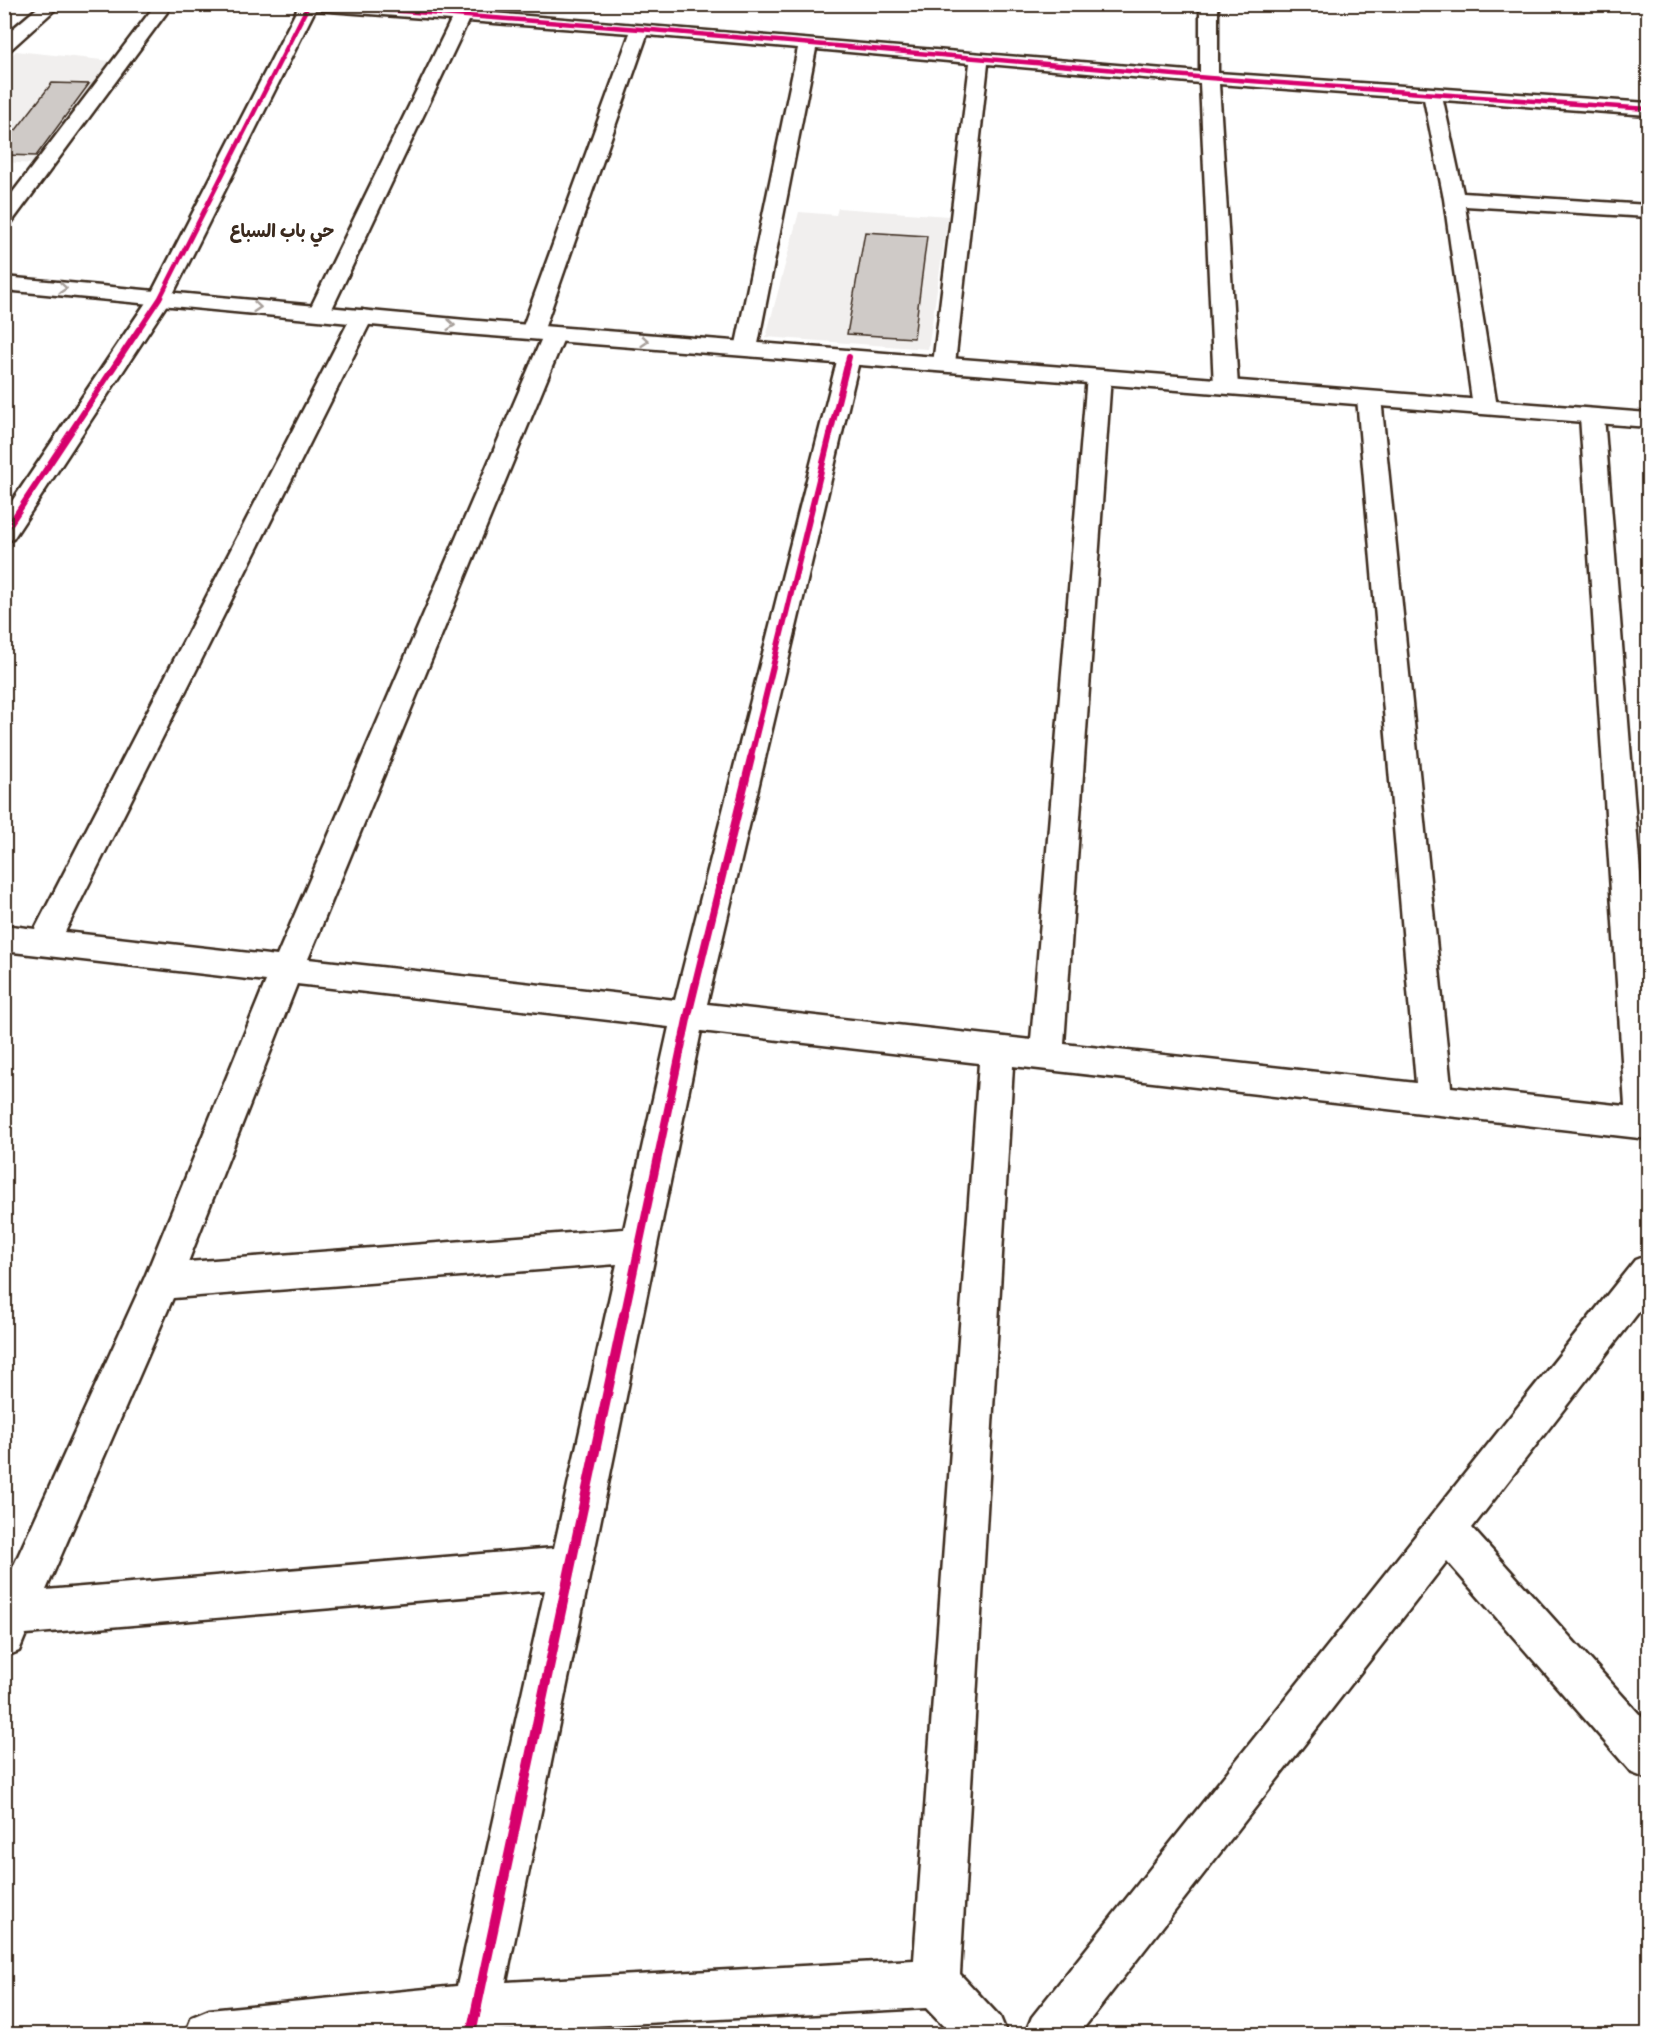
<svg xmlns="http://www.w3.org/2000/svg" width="1653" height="2039" font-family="Dekko,'Playpen Sans Arabic',sans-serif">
  <rect width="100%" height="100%" fill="#fff"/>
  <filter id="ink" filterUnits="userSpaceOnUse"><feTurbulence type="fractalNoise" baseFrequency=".0167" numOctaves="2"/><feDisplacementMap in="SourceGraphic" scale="12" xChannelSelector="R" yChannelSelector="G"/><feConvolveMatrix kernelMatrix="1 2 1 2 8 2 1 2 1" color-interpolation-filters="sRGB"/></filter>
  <g filter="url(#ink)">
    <g fill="#f1efee">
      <polygon points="16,51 112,61 32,164 5,162 5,62"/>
      <polygon points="838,208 948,216 928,349 766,337 799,212 836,215"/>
    </g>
    <g fill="#cfcac7" stroke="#3b2a1e" stroke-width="1.5">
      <polygon points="52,83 89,84 36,156 4,155 4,129 16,130"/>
      <polygon points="865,232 927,236 914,338 847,334"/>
    </g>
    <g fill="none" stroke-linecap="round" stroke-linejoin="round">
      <defs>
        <g id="street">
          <polygon points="42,4 61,4 10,50 4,51 4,36"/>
          <polygon points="156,4 173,4 11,223 4,225 4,204"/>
          <polygon points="300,4 384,4 1200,72 1200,4 1218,4 1218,73 1648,103 1648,115 1443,100 1463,193 1648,205 1648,217 1465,206 1497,407 1493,412 1477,412 1473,407 1444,199 1424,99 1219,84 1238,387 1234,392 1218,392 1214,387 1200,83 988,64 955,364 952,369 936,369 933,364 970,63 816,49 757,349 754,354 738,354 735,349 798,48 647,35 543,332 540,337 524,337 521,332 630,33 468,21 330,313 327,318 311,318 308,313 451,20 315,10 171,298 13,539 4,541 4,513 149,298"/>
          <path d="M362,310L370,312L373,317L65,932L277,956L544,333L547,328H563L566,333L308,959L675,1000L838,357L841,352H857L860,357L707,1004L1031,1040L1087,376L1091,371H1107L1111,376L1064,1044L1416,1083L1357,398L1361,393H1377L1381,398L1451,1087L1625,1106L1580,416L1584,411H1600L1604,416L1648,975V1139L1013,1066L960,1974L1000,2017L1007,2034H951L926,2008L496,2031L495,2034H185L192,2017L209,2010L457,1986L545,1590L26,1634L19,1651L4,1657V1587L145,1277L266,981L4,951V925L35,929L351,317L354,312ZM297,984L669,1027L624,1229L188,1262ZM701,1031L979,1063L914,1960L506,1982ZM617,1264L554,1548L46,1590L173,1298Z"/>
          <polygon points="1648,1255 1648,1300 1472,1528 1648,1724 1648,1779 1632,1773 1447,1561 1079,2034 1025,2034 1032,2017 1635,1260"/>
        </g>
        <polygon id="secondary" points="4,277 466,320 1648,413 1648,427 466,334 4,290"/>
      </defs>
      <use href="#street" stroke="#3b2a1e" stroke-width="5"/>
      <use href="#secondary" stroke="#3b2a1e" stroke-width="5"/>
      <use href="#street" fill="#fff" fill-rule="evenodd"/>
      <use href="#secondary" fill="#fff" fill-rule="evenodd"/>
      <defs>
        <polyline id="cycleway-far3" points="138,331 160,298 309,4 640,29 1209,78 1648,109"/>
        <g id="cycleway-far2">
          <polyline points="4,533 139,329"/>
          <polyline points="750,760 849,357"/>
        </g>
        <polyline id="cycleway-far1" points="624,1317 688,1015 751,758"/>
        <polyline id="cycleway" points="471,2034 624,1315"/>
      </defs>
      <use href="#cycleway-far3" stroke="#fff" stroke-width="7"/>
      <use href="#cycleway-far2" stroke="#fff" stroke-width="9"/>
      <use href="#cycleway-far1" stroke="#fff" stroke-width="11"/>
      <use href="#cycleway" stroke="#fff" stroke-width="14"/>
      <use href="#cycleway-far3" stroke="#d6006c" stroke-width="4.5"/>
      <use href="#cycleway-far2" stroke="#d6006c" stroke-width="6"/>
      <use href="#cycleway-far1" stroke="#d6006c" stroke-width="8"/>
      <use href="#cycleway" stroke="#d6006c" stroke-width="10"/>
    </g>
    <defs><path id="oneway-chevron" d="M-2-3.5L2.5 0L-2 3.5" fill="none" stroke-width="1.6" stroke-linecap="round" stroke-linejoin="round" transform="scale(1.5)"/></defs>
    <g stroke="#a79f9a">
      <use href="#oneway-chevron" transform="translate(63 288) rotate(5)"/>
      <use href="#oneway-chevron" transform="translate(257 307) rotate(5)"/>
      <use href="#oneway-chevron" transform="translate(451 325) rotate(5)"/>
      <use href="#oneway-chevron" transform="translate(645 341) rotate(5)"/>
    </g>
  </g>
  <g text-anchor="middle" stroke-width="4.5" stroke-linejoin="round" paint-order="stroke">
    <g font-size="18" font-weight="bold" fill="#3b2a1e" stroke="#fff">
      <text x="282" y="237">حي باب السباع</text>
    </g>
  </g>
  <rect width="1653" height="2039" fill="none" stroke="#fff" stroke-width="24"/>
  <rect x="12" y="12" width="1629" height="2015" fill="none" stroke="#3b2a1e" stroke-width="2" filter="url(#ink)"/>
</svg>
